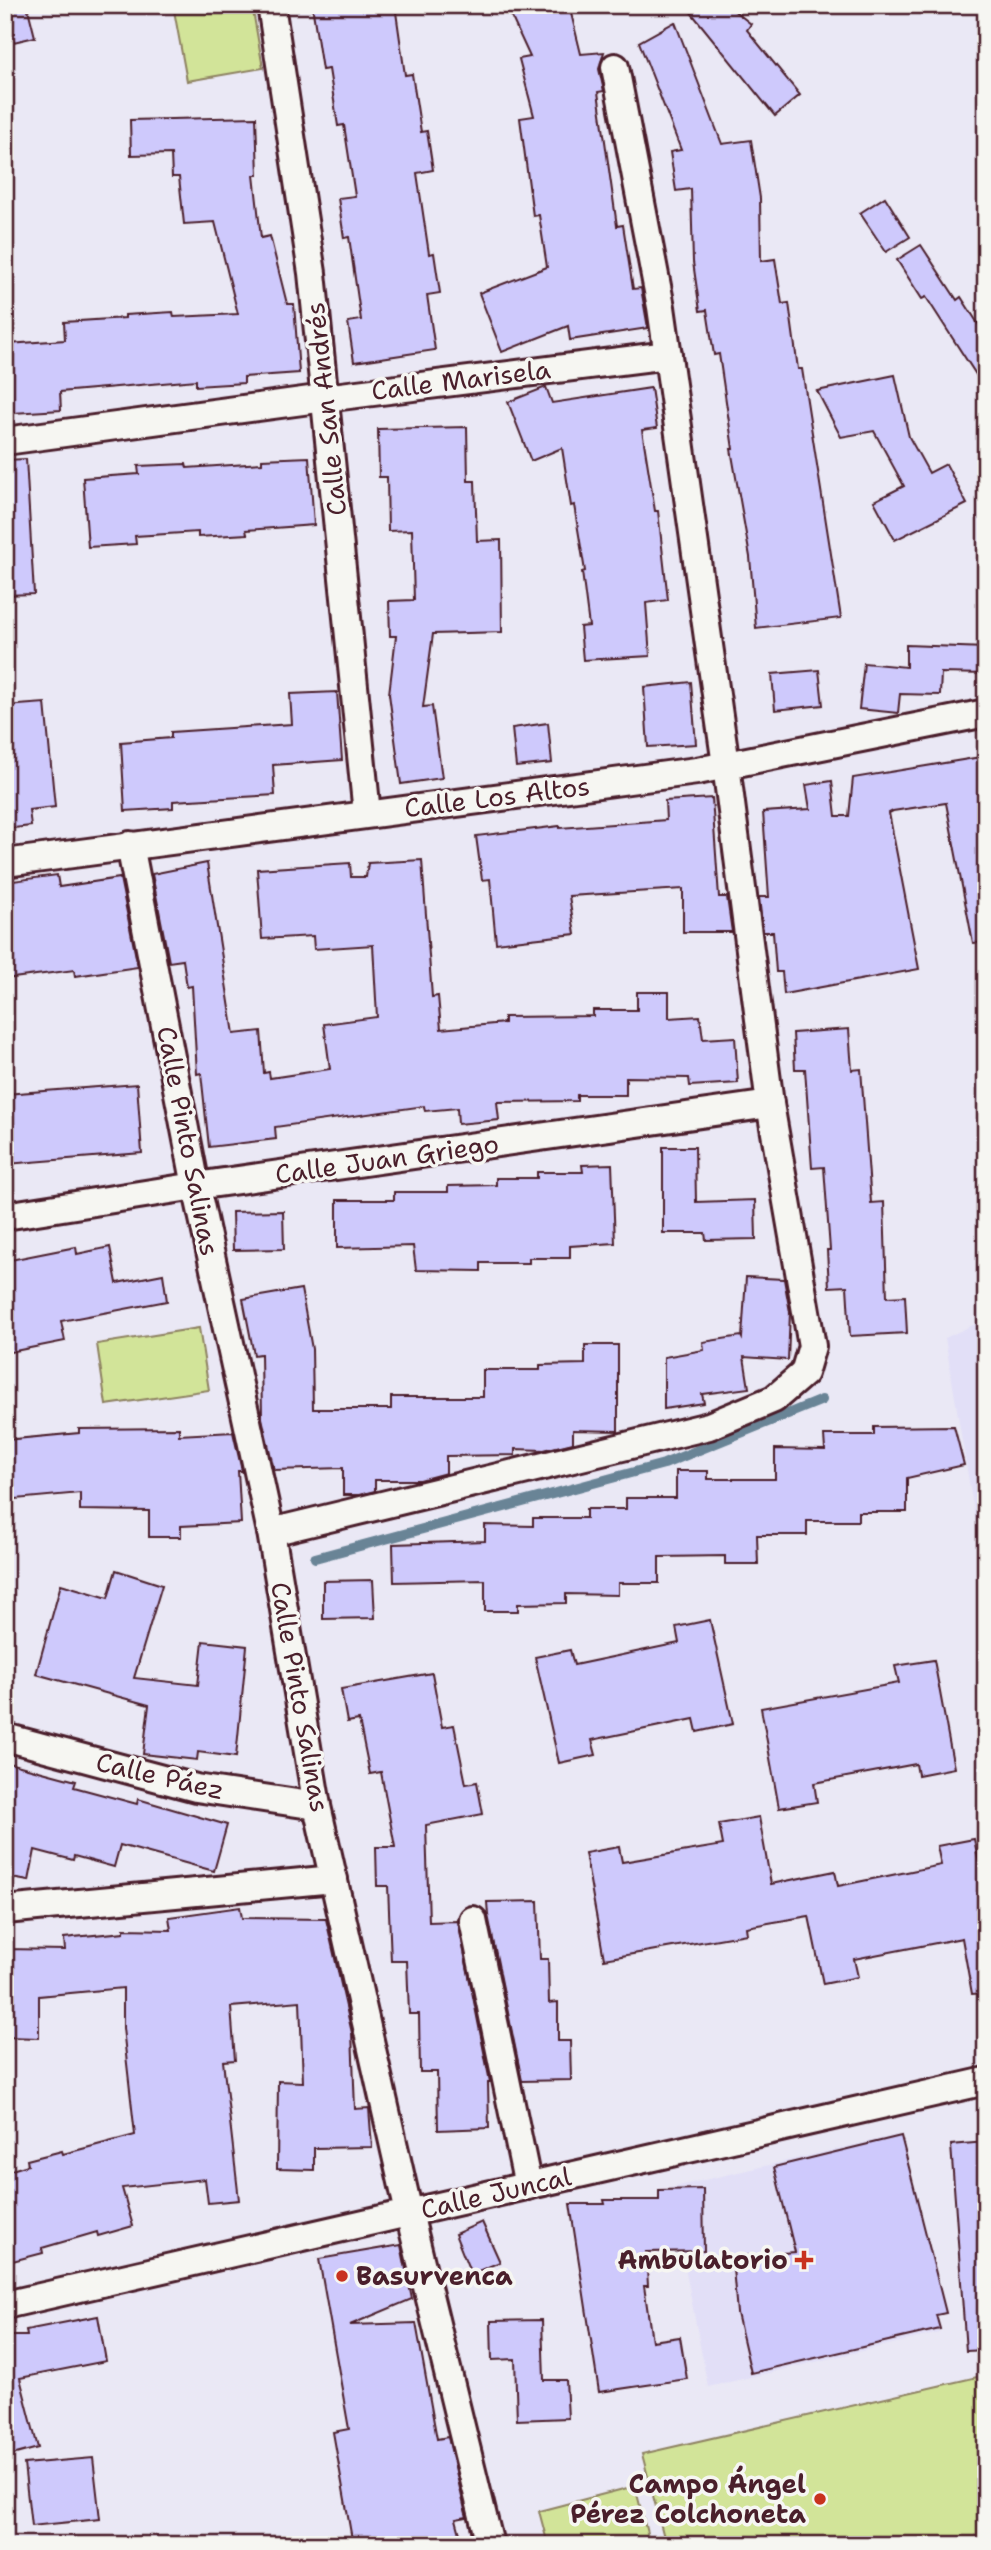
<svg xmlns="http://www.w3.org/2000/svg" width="991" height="2550" font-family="'Shantell Sans',sans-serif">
  <rect width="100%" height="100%" fill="#eae8f5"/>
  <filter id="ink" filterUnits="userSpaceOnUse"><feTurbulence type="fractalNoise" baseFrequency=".0143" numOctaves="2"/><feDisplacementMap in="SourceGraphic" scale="14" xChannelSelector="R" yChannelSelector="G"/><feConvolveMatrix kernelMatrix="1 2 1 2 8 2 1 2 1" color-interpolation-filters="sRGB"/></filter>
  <g filter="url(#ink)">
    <g fill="#e2dff7">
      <polygon points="986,1319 986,1583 945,1338"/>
      <polygon points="897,2135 939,2333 708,2387 670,2188"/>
    </g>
    <g fill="#d2e499" stroke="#8e8262" stroke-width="2">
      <polygon points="173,5 252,5 263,68 187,81"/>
      <polygon points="199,1328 209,1390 106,1405 97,1344"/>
      <polygon points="986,2375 986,2545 666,2545 642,2454"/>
      <polygon points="635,2486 650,2545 548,2545 539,2511"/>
    </g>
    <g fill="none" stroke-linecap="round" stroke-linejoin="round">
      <polyline stroke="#698496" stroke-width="10" points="315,1558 664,1464 822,1400"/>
    </g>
    <g fill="#cec9fc" stroke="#4a1f2b" stroke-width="2">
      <polygon points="5,5 27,5 35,37 5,44"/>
      <polygon points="312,5 395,5 405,75 412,74 421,132 427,131 433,170 417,173 429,254 434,253 440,293 427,295 435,350 354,362 348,322 361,320 349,237 344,238 338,198 355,196 344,125 338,126 329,69 322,70"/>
      <polygon points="506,5 569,5 581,54 604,52 599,69 604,91 598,92 617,226 623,225 633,289 641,288 648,328 570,340 568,326 502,352 479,293 547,267 539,215 533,216 520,118 534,116 519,59 530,57"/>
      <polygon points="685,5 727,5 751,24 747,30 800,95 775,116"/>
      <polygon points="675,22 722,144 751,140 760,198 761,261 775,259 782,304 789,303 798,369 802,369 841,618 756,628 750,557 731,449 733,449 719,354 714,355 707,310 700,311 693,262 691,189 676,191 670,152 681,150 639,42"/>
      <polygon points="256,117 258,175 254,175 261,238 270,236 287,304 294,304 299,373 244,377 244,383 196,386 196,380 60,392 61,410 13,413 8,344 65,340 64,322 125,318 125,315 173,312 174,317 238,314 215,222 184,224 179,177 172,177 171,154 131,155 130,120"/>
      <polygon points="885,197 910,237 886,252 860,213"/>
      <polygon points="921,245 957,300 961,297 986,336 986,390 926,297 922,299 897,260"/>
      <polygon points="895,375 909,437 929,473 946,464 967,504 895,540 874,501 904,486 874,431 841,437 817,391"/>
      <polygon points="546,387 552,403 651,388 657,428 642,430 655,511 658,511 668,600 646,603 650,656 583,660 580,627 589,626 582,572 585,571 574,505 571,506 562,448 531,461 508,402"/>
      <polygon points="467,427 468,481 475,481 477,541 501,540 502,632 433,634 423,707 432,706 442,778 401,784 389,694 396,636 390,636 389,601 414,600 412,530 388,531 387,477 379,477 378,429"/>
      <polygon points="309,457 314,525 246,530 247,534 198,537 198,532 135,536 136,544 88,547 83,478 139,474 138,466 186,464 187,468 262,463 262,459"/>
      <polygon points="26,459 34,594 5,595 5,460"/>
      <polygon points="906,645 986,648 986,674 941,673 940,695 900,694 898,713 859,709 864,663 906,667"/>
      <polygon points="819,670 823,705 775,710 772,674"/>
      <polygon points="691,682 696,744 648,747 644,687"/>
      <polygon points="337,692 342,760 273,765 275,795 173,801 173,808 125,811 121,742 171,738 171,732 292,724 290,694"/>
      <polygon points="45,703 55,807 29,810 31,826 5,829 5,706"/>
      <polygon points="548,723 552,763 516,767 512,728"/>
      <polygon points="981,757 986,785 986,942 973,943 946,803 893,811 889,813 919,969 784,994 782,972 776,972 773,932 763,932 759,897 769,897 763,812 810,809 806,785 832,781 836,816 849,816 853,778"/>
      <polygon points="712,798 719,897 727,897 732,932 683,932 683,889 569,896 575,934 496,943 490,879 482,880 476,836 560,826 560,828 666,820 665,801"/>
      <polygon points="422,860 432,997 438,996 441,1029 504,1023 504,1017 593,1016 593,1010 637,1010 637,992 669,992 669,1018 700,1016 703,1039 735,1037 738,1083 690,1086 689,1078 626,1077 626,1095 577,1095 577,1101 497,1102 499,1120 458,1124 457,1108 425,1111 424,1106 275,1127 276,1139 209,1147 201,1073 197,1074 192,986 187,987 183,960 169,962 152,874 207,863 234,1034 261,1031 264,1073 269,1072 270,1078 330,1069 324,1024 377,1017 373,945 314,949 313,936 262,939 257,869 350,863 351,877 366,877 368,863"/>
      <polygon points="57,875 59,887 120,878 138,967 75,976 74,970 5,979 5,882"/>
      <polygon points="849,1029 852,1070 861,1069 871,1203 884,1202 887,1297 905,1296 907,1333 850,1336 847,1286 829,1287 827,1250 830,1250 824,1167 812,1168 805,1069 795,1069 793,1033"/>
      <polygon points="137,1084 142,1153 7,1164 5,1094"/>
      <polygon points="663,1147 695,1147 696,1202 755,1200 756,1239 706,1240 705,1233 663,1233"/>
      <polygon points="612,1164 615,1243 570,1246 570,1258 529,1258 529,1263 481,1263 481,1271 416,1270 413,1246 337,1248 337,1200 394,1200 394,1192 448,1192 448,1186 496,1185 496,1178 537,1178 537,1172 583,1172 582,1165"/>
      <polygon points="283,1211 284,1249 233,1250 232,1212"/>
      <polygon points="76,1247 77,1254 110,1247 117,1283 163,1274 167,1301 61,1321 65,1341 5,1353 5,1261"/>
      <polygon points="746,1277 784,1279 790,1312 788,1360 744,1357 749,1388 702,1394 704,1403 664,1409 664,1357 704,1350 703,1342 741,1336 742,1338"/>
      <polygon points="301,1289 312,1349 313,1409 391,1409 391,1397 483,1397 483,1370 540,1370 540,1365 585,1364 585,1345 618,1345 618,1431 573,1430 573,1443 544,1450 515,1449 515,1455 446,1456 446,1473 420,1480 375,1480 375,1491 359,1495 343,1495 343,1468 274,1470 262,1418 261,1354 254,1355 243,1299"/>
      <polygon points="954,1426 964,1465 907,1478 907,1512 858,1512 858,1521 807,1521 807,1535 757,1535 758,1564 725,1564 725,1556 659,1557 659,1583 618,1583 618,1595 566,1594 566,1603 518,1604 518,1611 485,1611 485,1580 394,1582 393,1544 485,1541 485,1525 533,1526 533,1518 586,1518 586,1509 626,1509 626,1498 676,1498 676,1471 708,1471 708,1479 775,1479 775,1449 825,1450 824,1435 874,1435 874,1427"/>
      <polygon points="179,1428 179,1435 233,1432 242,1471 238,1471 241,1523 181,1526 181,1537 149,1537 149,1511 80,1510 80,1493 5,1500 5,1440 79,1433 79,1429"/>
      <polygon points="116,1570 162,1585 134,1678 198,1685 203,1641 247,1646 236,1757 198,1752 197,1760 143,1754 149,1705 36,1674 61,1584 108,1598"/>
      <polygon points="373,1580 375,1618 323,1619 323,1581"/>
      <polygon points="710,1620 733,1724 697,1732 694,1719 592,1740 596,1755 559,1763 535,1657 570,1650 574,1665 679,1643 676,1627"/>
      <polygon points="934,1660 954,1768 918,1775 916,1764 814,1783 817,1802 779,1808 761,1708 899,1683 895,1666"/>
      <polygon points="432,1673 442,1727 454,1725 466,1784 477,1782 483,1814 426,1825 429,1922 458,1921 490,2082 488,2082 489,2128 438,2130 437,2072 420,2072 419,2014 409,2014 407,1961 391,1961 388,1886 377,1886 376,1847 395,1847 381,1772 370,1774 359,1720 347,1722 341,1689"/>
      <polygon points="5,1762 76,1781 74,1787 137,1804 138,1799 227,1825 214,1871 120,1845 114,1867 74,1856 73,1860 35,1850 29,1881 5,1877"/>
      <polygon points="759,1817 771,1884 835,1871 838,1886 941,1865 937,1846 974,1839 986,1897 986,1993 972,1994 962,1938 854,1959 858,1977 823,1984 809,1916 746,1927 747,1934 604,1959 585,1853 619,1847 622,1862 723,1845 719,1824"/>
      <polygon points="538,1901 540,1959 548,1959 549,2003 558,2002 558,2041 570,2041 571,2080 522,2081 488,1915 487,1902"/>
      <polygon points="240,1907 242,1918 326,1919 352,2033 355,2109 369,2108 372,2147 314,2148 314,2170 277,2169 278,2081 303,2082 300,2001 231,2007 235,2060 223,2061 239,2200 208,2203 205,2179 122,2188 133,2226 98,2236 97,2232 42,2248 43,2253 5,2263 5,2172 28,2165 27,2160 62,2151 63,2154 135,2135 123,2028 123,1988 39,1996 39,2038 5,2037 5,1949 65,1950 64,1938 124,1932 124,1929 171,1930 169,1917"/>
      <polygon points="901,2136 946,2313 936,2315 940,2329 751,2373 737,2313 732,2257 795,2252 774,2167"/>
      <polygon points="986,2142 986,2350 966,2351 951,2145"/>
      <polygon points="703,2189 704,2251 646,2252 648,2286 644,2286 652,2341 680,2337 687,2379 599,2392 570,2204 605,2204 604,2200 659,2200 659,2190"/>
      <polygon points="482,2222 500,2262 471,2274 455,2234"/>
      <polygon points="401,2245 412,2299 350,2325 416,2323 437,2439 448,2437 465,2510 467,2517 456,2519 463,2545 353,2545 333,2432 349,2429 319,2259"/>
      <polygon points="98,2316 106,2361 20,2378 38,2448 5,2457 5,2336 27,2336 26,2330"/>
      <polygon points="542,2320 544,2380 566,2380 568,2418 517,2420 515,2359 492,2360 491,2321"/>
      <polygon points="93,2458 100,2519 31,2526 24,2464"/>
    </g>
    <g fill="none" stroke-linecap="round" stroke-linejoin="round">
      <defs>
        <g id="minor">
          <polyline points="271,5 312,273 367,814"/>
          <polyline points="5,441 325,398 668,355"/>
          <polyline points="130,845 196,1186 271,1532 317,1806 409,2213 490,2545"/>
          <polyline points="5,863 697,771 986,713"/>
          <polyline points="5,1216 196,1186 770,1104"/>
          <polyline points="271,1532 709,1426 774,1399 804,1373 812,1346 770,1104 726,765 661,307 615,67"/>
          <polyline points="5,1737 196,1788 317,1806"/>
          <polyline points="5,1910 334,1879"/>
          <polyline points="473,1920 528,2186"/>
          <polyline points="5,2305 986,2081"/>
        </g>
      </defs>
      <use href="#minor" stroke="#4a1f2b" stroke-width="32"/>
      <use href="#minor" stroke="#f6f6f2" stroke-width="26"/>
    </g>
  </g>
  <g fill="#c8321e" stroke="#f6f6f2" stroke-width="2.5">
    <path d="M800.5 2249.5h7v7h7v7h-7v7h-7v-7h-7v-7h7z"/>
    <circle cx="342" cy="2276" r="7"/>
    <circle cx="820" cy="2499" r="7"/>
  </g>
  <g text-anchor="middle" stroke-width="7" stroke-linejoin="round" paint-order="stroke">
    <g font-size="26" fill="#4a1f2b" stroke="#f6f6f2">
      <text transform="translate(461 380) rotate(-7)" y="9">Calle Marisela</text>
      <text transform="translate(326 409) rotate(-96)" y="9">Calle San Andrés</text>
      <text transform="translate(497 797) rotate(-7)" y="9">Calle Los Altos</text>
      <text transform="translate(188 1141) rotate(79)" y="9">Calle Pinto Salinas</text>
      <text transform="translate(387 1159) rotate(-8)" y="9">Calle Juan Griego</text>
      <text transform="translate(300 1697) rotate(80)" y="9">Calle Pinto Salinas</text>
      <text transform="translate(160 1776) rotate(13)" y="9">Calle Páez</text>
      <text transform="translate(496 2193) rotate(-13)" y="9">Calle Juncal</text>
    </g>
    <g font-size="26" font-weight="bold" fill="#4a1f2b" stroke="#f6f6f2" text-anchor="end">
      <text x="788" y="2269">Ambulatorio</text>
      <text x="356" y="2285" text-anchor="start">Basurvenca</text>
      <text x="806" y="2493">Campo Ángel<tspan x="806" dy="30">Pérez Colchoneta</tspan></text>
    </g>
  </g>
  <rect width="991" height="2550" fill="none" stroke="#f6f6f2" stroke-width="28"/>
  <rect x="14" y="14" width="963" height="2522" fill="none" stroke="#4a1f2b" stroke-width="2.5" filter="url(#ink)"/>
</svg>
